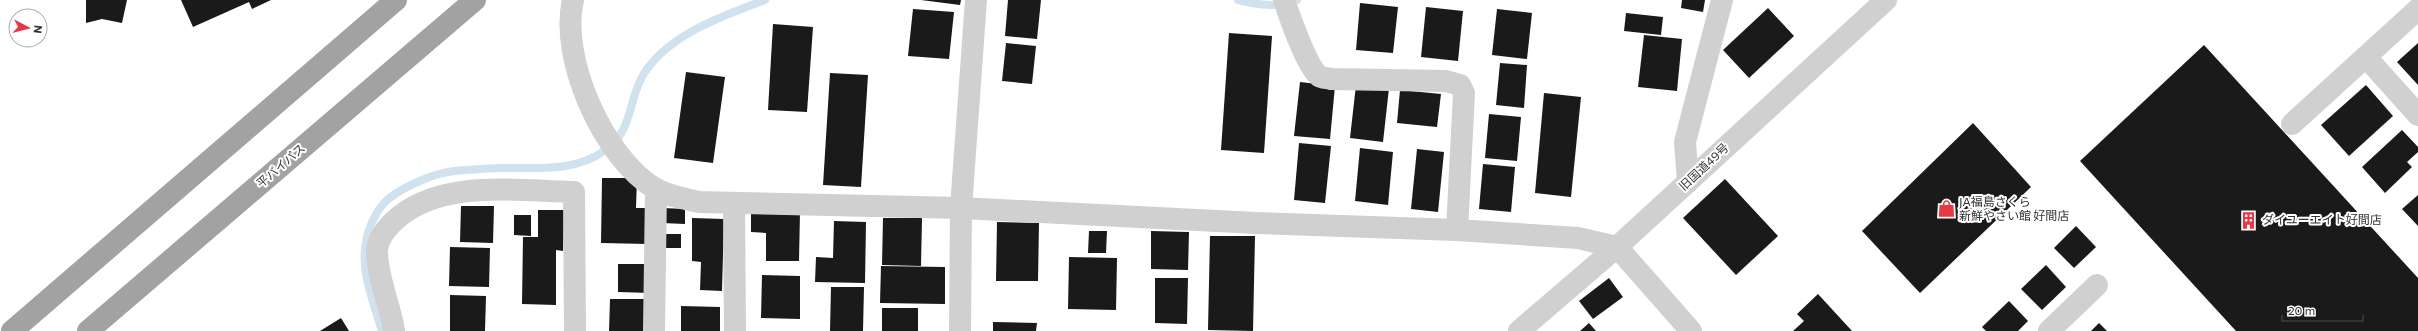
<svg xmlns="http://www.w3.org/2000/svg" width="2418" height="331" font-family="Commissioner,'Noto Sans JP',sans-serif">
  <rect width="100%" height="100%" fill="#fff"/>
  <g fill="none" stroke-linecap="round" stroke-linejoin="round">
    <g stroke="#cfe2ee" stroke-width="8">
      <path d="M1238,0C1259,5 1277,8 1297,0"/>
      <path d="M382,331C374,304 360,271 366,242C368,229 376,211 385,202C398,189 430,175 448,172C464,169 483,169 499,168C535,167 573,173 604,151C634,130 627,103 643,75C668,34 723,16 765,0"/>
    </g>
  </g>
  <g fill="#1a1a1a">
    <polygon points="86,0 127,0 122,23 102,19 86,23"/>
    <polygon points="181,0 271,0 252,9 249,2 193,27"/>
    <polygon points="921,0 961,0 960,5"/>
    <polygon points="1008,0 1041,0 1037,39 1005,36"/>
    <polygon points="1682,0 1705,0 1703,12 1681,8"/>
    <polygon points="1360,3 1398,7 1393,53 1356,50"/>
    <polygon points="1426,7 1463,11 1458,61 1421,57"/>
    <polygon points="1768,8 1794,36 1749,78 1723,50"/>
    <polygon points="913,9 954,12 949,59 908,56"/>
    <polygon points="1497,9 1532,13 1527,59 1492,55"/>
    <polygon points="1626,13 1663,17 1661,35 1624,31"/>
    <polygon points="773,24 813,27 807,112 768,110"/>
    <polygon points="1229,33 1272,36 1264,153 1221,150"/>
    <polygon points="1644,35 1682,39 1677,91 1638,87"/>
    <polygon points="1006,43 1036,46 1032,84 1002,81"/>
    <polygon points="2418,43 2418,85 2397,62"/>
    <polygon points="2204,45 2418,278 2418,331 2236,331 2080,161"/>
    <polygon points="1500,63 1527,65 1524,108 1496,105"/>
    <polygon points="686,72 725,77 713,163 674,158"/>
    <polygon points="830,73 868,75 861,187 823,185"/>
    <polygon points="1300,82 1335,86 1330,139 1294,136"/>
    <polygon points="1356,85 1389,88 1383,142 1350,138"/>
    <polygon points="2366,85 2393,116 2349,156 2321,125"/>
    <polygon points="1400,90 1441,94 1437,127 1397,123"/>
    <polygon points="1544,93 1581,97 1571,197 1535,193"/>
    <polygon points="1489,114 1521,117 1517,161 1485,158"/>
    <polygon points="1973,123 2031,187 1920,293 1862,231"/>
    <polygon points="2402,130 2418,147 2418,152 2407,162 2412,167 2385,193 2362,167"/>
    <polygon points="1299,143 1331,146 1325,203 1294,200"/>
    <polygon points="1360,148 1393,152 1388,205 1355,201"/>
    <polygon points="1417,149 1444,152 1438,212 1411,209"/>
    <polygon points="1483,164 1515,167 1511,212 1479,209"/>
    <polygon points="602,178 637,178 636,208 649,208 648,244 601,243"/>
    <polygon points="1725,179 1778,236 1736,275 1683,218"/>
    <polygon points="2418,195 2418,226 2402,209"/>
    <polygon points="461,206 494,206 493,243 460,242"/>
    <polygon points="663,208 685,209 685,224 662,223"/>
    <polygon points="538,210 564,210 563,251 556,250 556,305 522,304 523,237 538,237"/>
    <polygon points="751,211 800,212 799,261 766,261 766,233 751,232"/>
    <polygon points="514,215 531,215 531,236 514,235"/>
    <polygon points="692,218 724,219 722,291 700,290 701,262 692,261"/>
    <polygon points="883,218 922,218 921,266 882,265"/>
    <polygon points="834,221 866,222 865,283 815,282 816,257 833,258"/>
    <polygon points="997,222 1039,223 1038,281 996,281"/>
    <polygon points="2076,226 2096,247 2074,268 2054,248"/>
    <polygon points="1089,231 1107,231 1106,253 1088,253"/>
    <polygon points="1151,231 1189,232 1188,270 1151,269"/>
    <rect x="661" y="234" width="20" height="14"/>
    <polygon points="1210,236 1255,236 1253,331 1208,330"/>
    <polygon points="450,247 490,248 489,287 449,286"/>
    <polygon points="1069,257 1117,258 1116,310 1068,309"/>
    <polygon points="618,264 650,264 650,293 618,292"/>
    <polygon points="2046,265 2066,287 2042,310 2021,289"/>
    <polygon points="881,266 945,267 945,304 880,303"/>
    <polygon points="762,275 800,276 800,319 761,318"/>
    <polygon points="1155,278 1188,278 1187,324 1155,323"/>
    <polygon points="1609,278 1623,297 1593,319 1579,301"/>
    <polygon points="831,287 864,287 863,331 830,331"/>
    <polygon points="1818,294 1852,331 1793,331 1804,321 1797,314"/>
    <polygon points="450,295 486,296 485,331 450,331"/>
    <polygon points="610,299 649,299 649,331 609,331"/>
    <polygon points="2009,301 2028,321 2018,331 1986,331 1982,327"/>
    <polygon points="681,306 720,307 720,331 681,331"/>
    <rect x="882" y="308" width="36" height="23"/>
    <polygon points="341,318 349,331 320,331"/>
    <polygon points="993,322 1037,323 1036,331 993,331"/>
    <polygon points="1589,323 1596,331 1580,331"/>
    <polygon points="2099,323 2107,331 2091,331"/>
  </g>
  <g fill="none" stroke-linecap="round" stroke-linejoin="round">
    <g stroke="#d0d0d0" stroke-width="22">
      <path d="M573,0C559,58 604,159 656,189C669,196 684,199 699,202L961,208L1256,223L1457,230L1578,238L1617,247L1691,331"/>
      <path d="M1284,0C1289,15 1307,67 1319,76C1322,78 1327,78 1331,79L1446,81L1460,85L1464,93L1457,230"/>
      <polyline points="2366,57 2418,115"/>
      <polyline points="2292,124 2418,9"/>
      <polyline points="1688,182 1685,142 1722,0"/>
      <polyline points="734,203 735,331"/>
      <path d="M394,331C390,304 377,278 377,251C377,240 386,229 393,222C439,178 517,191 574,192L575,331"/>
      <polyline points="654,331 656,189"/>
      <polyline points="960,331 961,208 976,0"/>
      <polyline points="2049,331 2097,285"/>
    </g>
    <polyline stroke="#d0d0d0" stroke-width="22" points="1519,331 1617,247 1886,0"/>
    <g stroke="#a2a2a2" stroke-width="22">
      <polyline points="12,331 396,0"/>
      <polyline points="88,331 475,0"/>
    </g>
  </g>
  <defs>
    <symbol id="shop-bare" viewBox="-9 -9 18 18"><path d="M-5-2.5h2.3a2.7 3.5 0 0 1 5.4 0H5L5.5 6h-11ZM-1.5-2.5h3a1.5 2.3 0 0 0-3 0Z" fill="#e63946" stroke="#fff" stroke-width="2.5" paint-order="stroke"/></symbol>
    <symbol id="building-bare" viewBox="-9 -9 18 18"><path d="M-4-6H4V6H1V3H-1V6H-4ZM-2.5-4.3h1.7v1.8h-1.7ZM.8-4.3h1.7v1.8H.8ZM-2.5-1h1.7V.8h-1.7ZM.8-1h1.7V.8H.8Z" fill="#e63946" stroke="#fff" stroke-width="2.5" paint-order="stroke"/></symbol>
  </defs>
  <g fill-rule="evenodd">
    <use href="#shop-bare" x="1934" y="196" width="25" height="25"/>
    <use href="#building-bare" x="2236" y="208" width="25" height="25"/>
  </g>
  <g text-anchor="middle" stroke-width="4" stroke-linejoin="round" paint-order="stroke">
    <g font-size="12" fill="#333" stroke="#fff">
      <text transform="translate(281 166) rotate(-41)" y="4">平バイパス</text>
      <text transform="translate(1704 167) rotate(-43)" y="4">旧国道49号</text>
    </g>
    <g font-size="12" fill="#333" stroke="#fff" text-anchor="start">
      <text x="1959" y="206">JA福島さくら<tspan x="1959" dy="14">新鮮やさい館 好間店</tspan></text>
      <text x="2262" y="224">ダイユーエイト好間店</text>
    </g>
  </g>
  <g transform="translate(28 28) rotate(97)"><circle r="19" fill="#ffffff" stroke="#adadad"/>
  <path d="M0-3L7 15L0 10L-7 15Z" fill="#e63946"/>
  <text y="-6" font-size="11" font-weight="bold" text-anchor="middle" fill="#333333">N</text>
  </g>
  <path d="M2282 315v6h81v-6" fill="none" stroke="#333333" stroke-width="2"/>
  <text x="2288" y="315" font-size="12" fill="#333333" stroke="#ffffff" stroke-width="3" paint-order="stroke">20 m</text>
</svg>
